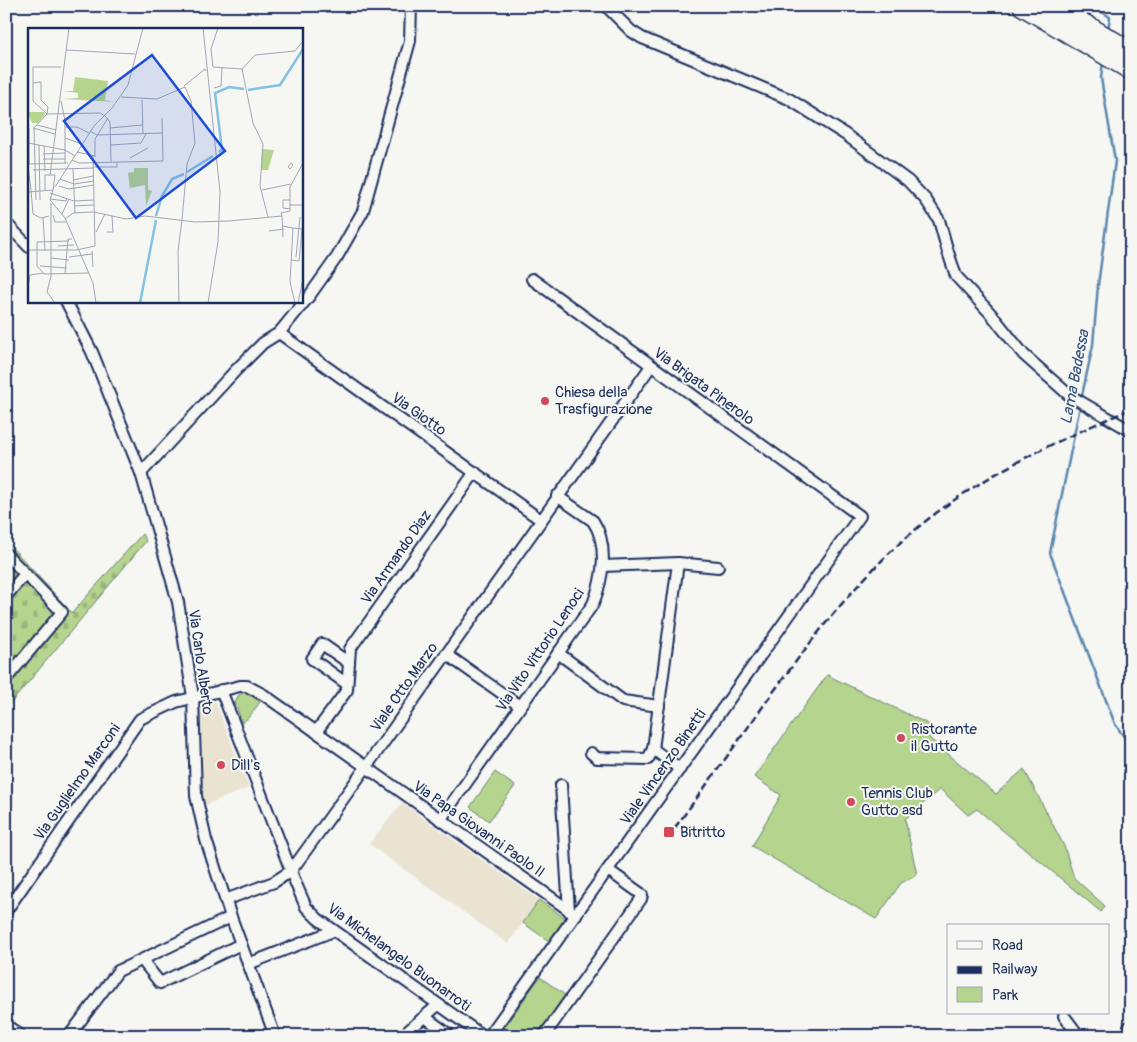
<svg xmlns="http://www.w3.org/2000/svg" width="1137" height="1042" font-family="Pangolin,sans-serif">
  <defs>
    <pattern id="cemetery-stones" width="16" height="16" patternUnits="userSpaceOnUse" patternTransform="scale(1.25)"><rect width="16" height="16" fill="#b5d48d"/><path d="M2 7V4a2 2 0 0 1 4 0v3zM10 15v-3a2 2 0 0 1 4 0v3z" fill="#9bb67c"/></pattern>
  </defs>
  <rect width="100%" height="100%" fill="#f6f6f2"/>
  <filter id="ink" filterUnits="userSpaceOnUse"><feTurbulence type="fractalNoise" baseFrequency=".02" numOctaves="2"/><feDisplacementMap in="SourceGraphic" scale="10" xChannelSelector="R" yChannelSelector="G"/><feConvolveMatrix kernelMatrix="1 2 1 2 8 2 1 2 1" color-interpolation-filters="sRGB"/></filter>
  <g filter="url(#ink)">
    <g fill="#eae3d2">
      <polygon points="215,701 249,788 202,806 202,743 199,704"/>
      <polygon points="402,803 539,900 508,944 369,844"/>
    </g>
    <g fill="#b5d48d" stroke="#688276">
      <polygon points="827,675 932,726 929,738 996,794 1024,769 1064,846 1074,878 1105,906 1101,912 977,809 968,815 940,789 905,819 917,875 901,883 876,919 752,846 781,795 754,777"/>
      <polygon points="244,692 248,693 260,702 249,717 242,723 235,702 238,696"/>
      <polygon points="495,772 515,786 489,821 470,807"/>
      <polygon points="539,900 565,918 549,941 523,923"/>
      <polygon points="540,977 565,995 536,1036 498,1036"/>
    </g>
    <polygon fill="url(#cemetery-stones)" stroke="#688276" points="142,534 146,541 6,709 6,541 72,613"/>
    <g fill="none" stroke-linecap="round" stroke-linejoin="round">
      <g stroke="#5a87ae" stroke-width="2.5">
        <polyline points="1092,6 1110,17 1108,30"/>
        <polyline points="1081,400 1093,345 1098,285 1115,161 1101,78 1103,62"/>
        <polyline points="1080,406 1050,553 1115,724 1131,747"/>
      </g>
      <defs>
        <g id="street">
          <polyline points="606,6 631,31 642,38 789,99 846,135 908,181 926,200 939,220 948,252 956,276 991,314 1024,355 1069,395 1131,431"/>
          <polyline points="6,223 29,247"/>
          <polyline points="66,301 92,352 141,473 178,602 193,697 196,796 206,840 231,917 275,1036"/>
          <polyline points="279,333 541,520"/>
          <polyline points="141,473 236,370 263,343 279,333 310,295 337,257 363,211 410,41 411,6"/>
          <polyline points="6,554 62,612 6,679"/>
          <polyline points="603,566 678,563 718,567"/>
          <polyline points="6,596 25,574"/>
          <polyline points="558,653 623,701 659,706"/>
          <polyline points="446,654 520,706"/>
          <polyline points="347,684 312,659 322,644 349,663"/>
          <polyline points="221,690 296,884 306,907 318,919 483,1036"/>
          <polyline points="316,732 347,690 350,649 475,472"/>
          <polyline points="653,749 678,563"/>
          <polyline points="591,753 597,758 648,759 653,749 680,769"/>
          <polyline points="561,785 569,911"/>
          <path d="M440,820L593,604C603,579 609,545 593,521L557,496"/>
          <polyline points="225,900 274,882 291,871 369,763 651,366"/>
          <polyline points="6,911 140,719 176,702 240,686 247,686 264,695 576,915"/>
          <polyline points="142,960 160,983 241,944"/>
          <polyline points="248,964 333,931"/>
          <polyline points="1064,1016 1079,1036"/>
          <polyline points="425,1017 451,1036"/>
          <polyline points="6,1025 21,1036"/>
          <polyline points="69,1036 118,971 231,917"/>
          <polyline points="402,1036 438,1005"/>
          <polyline points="489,1036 860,516 532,279"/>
          <polyline points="544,1036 641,899 642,895 640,893 608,870"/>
        </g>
        <polyline id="secondary" points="1128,1036 1131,1028"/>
        <g id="highway">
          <polyline points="1023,6 1131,70"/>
          <polyline points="1054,6 1131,52"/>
        </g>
      </defs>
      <use href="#street" stroke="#1b2f5e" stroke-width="14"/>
      <use href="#secondary" stroke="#1b2f5e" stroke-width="18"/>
      <use href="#highway" stroke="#1b2f5e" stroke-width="22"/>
      <use href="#street" stroke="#f6f6f2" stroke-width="10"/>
      <use href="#secondary" stroke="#f6f6f2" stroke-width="14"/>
      <use href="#highway" stroke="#f6f6f2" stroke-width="19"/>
      <path stroke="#1b2f5e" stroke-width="2.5" stroke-dasharray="8 4" stroke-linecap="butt" d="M667,838C704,789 739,740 774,691C821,627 868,566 931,517C992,470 1061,439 1131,409"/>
    </g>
  </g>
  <g fill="#d1495b" stroke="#f6f6f2" stroke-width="2">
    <circle cx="545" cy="401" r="5"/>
    <circle cx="901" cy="738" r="5"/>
    <circle cx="221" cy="765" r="5"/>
    <circle cx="851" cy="802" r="5"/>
    <rect x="663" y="826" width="12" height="12" rx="2.5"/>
  </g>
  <g text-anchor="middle" stroke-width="4" stroke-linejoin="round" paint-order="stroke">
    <g font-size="15" fill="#1b2f5e" stroke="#f6f6f2">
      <text transform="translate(704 386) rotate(36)" y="5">Via Brigata Pinerolo</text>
      <text transform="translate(419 414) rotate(35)" y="5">Via Giotto</text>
      <text transform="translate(396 557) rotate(-55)" y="5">Via Armando Diaz</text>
      <text transform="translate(540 650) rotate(-56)" y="5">Via Vito Vittorio Lenoci</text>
      <text transform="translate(201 662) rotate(82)" y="5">Via Carlo Alberto</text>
      <text transform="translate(404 687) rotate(-55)" y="5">Viale Otto Marzo</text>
      <text transform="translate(663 767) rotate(-55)" y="5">Viale Vincenzo Binetti</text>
      <text transform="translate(77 782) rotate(-55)" y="5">Via Guglielmo Marconi</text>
      <text transform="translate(479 829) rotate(35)" y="5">Via Papa Giovanni Paolo II</text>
      <text transform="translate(399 957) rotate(36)" y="5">Via Michelangelo Buonarroti</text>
    </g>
    <g font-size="15" fill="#1b2f5e" stroke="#f6f6f2" text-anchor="start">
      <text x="555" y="397">Chiesa della<tspan x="555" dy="17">Trasfigurazione</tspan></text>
      <text x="911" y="734">Ristorante<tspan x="911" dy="17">il Gutto</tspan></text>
      <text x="231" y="770">Dill's</text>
      <text x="861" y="798">Tennis Club<tspan x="861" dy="17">Gutto asd</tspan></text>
      <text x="680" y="837">Bitritto</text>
    </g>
    <g font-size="16" font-style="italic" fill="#355480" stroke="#f6f6f2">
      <text transform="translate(1074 377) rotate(-79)" y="6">Lama Badessa</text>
    </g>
  </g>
  <g transform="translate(28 28)">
    <rect width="275" height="275" fill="#f6f6f2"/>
    <path d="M0,84H16L17,87L10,95H4ZM106,140H120V162L124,163L118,178L117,157L102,160L100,145L106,144Z" fill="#b5d48d"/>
    <path d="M47,49L80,53L77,72L87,74L35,71L50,70V65L35,63H45ZM234,121L246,122L240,142H233Z" fill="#b5d48d"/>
    <path fill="none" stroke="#84c2e4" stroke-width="2.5" d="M220,62L252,57L275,21M191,124L194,122L187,65L201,59L216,61M159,144L185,128M128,188L134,168L144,151L156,146M112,275L128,192"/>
    <path fill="none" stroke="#9ea6b7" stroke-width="1" d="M175,0L192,164L190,214L180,275M190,0L183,21L185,39L214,41M38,22L107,26M5,39V73M5,39H33M0,40V73M214,41L225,95L235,116L232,158L240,189M214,41L227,27L267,23L275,13M5,55L13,54V72L20,79L19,86M156,58L177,41L178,43M186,60L193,58L194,40M93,69L129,71L157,59L163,73L167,115L159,136L154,192M114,72L115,106M5,73L19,86M33,73L37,93V135M19,86L72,85L77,88L82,94L83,134M9,97L28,102M37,99H49L61,105M1,100V136M5,100L27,106M6,100L8,172M6,100L19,86M82,100L114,97M62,103L69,107L135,105M37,110L54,116M0,115L37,122L47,128M11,117L12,172M83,117L113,115L118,106M16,118L17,143M49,124L67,128M15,126L37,125M67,129V111L80,90M102,130L120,120M15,131H38M44,132L51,135L135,133L134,90M263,135L265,137L262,141L260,139ZM0,136L40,135M0,139L3,162M65,139H89V134M45,141L47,185M5,142L65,140M22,147L41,0M32,151L46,156L66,153M45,152L65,148M31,158L41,161L66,157M27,159L66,98L84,80L100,57L115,0M3,162L5,186L13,190L21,188M25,162L22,172L37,190L65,255L68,275M234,162L263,156M0,164L25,162L27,147H17V162M22,165L46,173L66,172M22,171L38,173L39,170M23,175V248L19,264L27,275M262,177V159L275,135M46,178L66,177M262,181L255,180V172H262M34,186L41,171M25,187L27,194H38M254,188L255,209M15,190L17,223M37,191L45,185L66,184L98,191L117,188L167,194L201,193L254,188L253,185L262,183V177H275M255,198L265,200L262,254L267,275M241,203L256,201M68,204L77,186M79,204H85L84,188M41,213L9,214V238L16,246L61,245M30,218L46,217M0,222H48L67,218L65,128M64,223L65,239M41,229L64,226M268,229L272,189M23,230L41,232M263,232L271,233L274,201L265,200M12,238L39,240M37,246L40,211H44M0,260L2,247L15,245M151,275L150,223L154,192M270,275L275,250"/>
    <path fill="#1d4ed8" fill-opacity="0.15" stroke="#1d4ed8" stroke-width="2.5" d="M124,27L197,123L108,190L36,93Z"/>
    <rect width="275" height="275" fill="none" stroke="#1b2f5e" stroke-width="2.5"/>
  </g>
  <rect width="1137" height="1042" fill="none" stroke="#f6f6f2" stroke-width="25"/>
  <rect x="12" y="12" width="1112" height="1017" fill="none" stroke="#1b2f5e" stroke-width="2" filter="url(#ink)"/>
  <rect x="947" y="924" width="162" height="90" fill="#f6f6f2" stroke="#9ea6b7"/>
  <rect x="957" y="941" width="25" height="8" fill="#f6f6f2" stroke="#9ea6b7"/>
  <text x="992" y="950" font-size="15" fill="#1b2f5e">Road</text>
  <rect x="957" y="966" width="25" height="8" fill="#1b2f5e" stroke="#9ea6b7"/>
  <text x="992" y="974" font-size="15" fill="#1b2f5e">Railway</text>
  <rect x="957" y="987" width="25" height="15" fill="#b5d48d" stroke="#9ea6b7"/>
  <text x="992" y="1000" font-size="15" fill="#1b2f5e">Park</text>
</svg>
